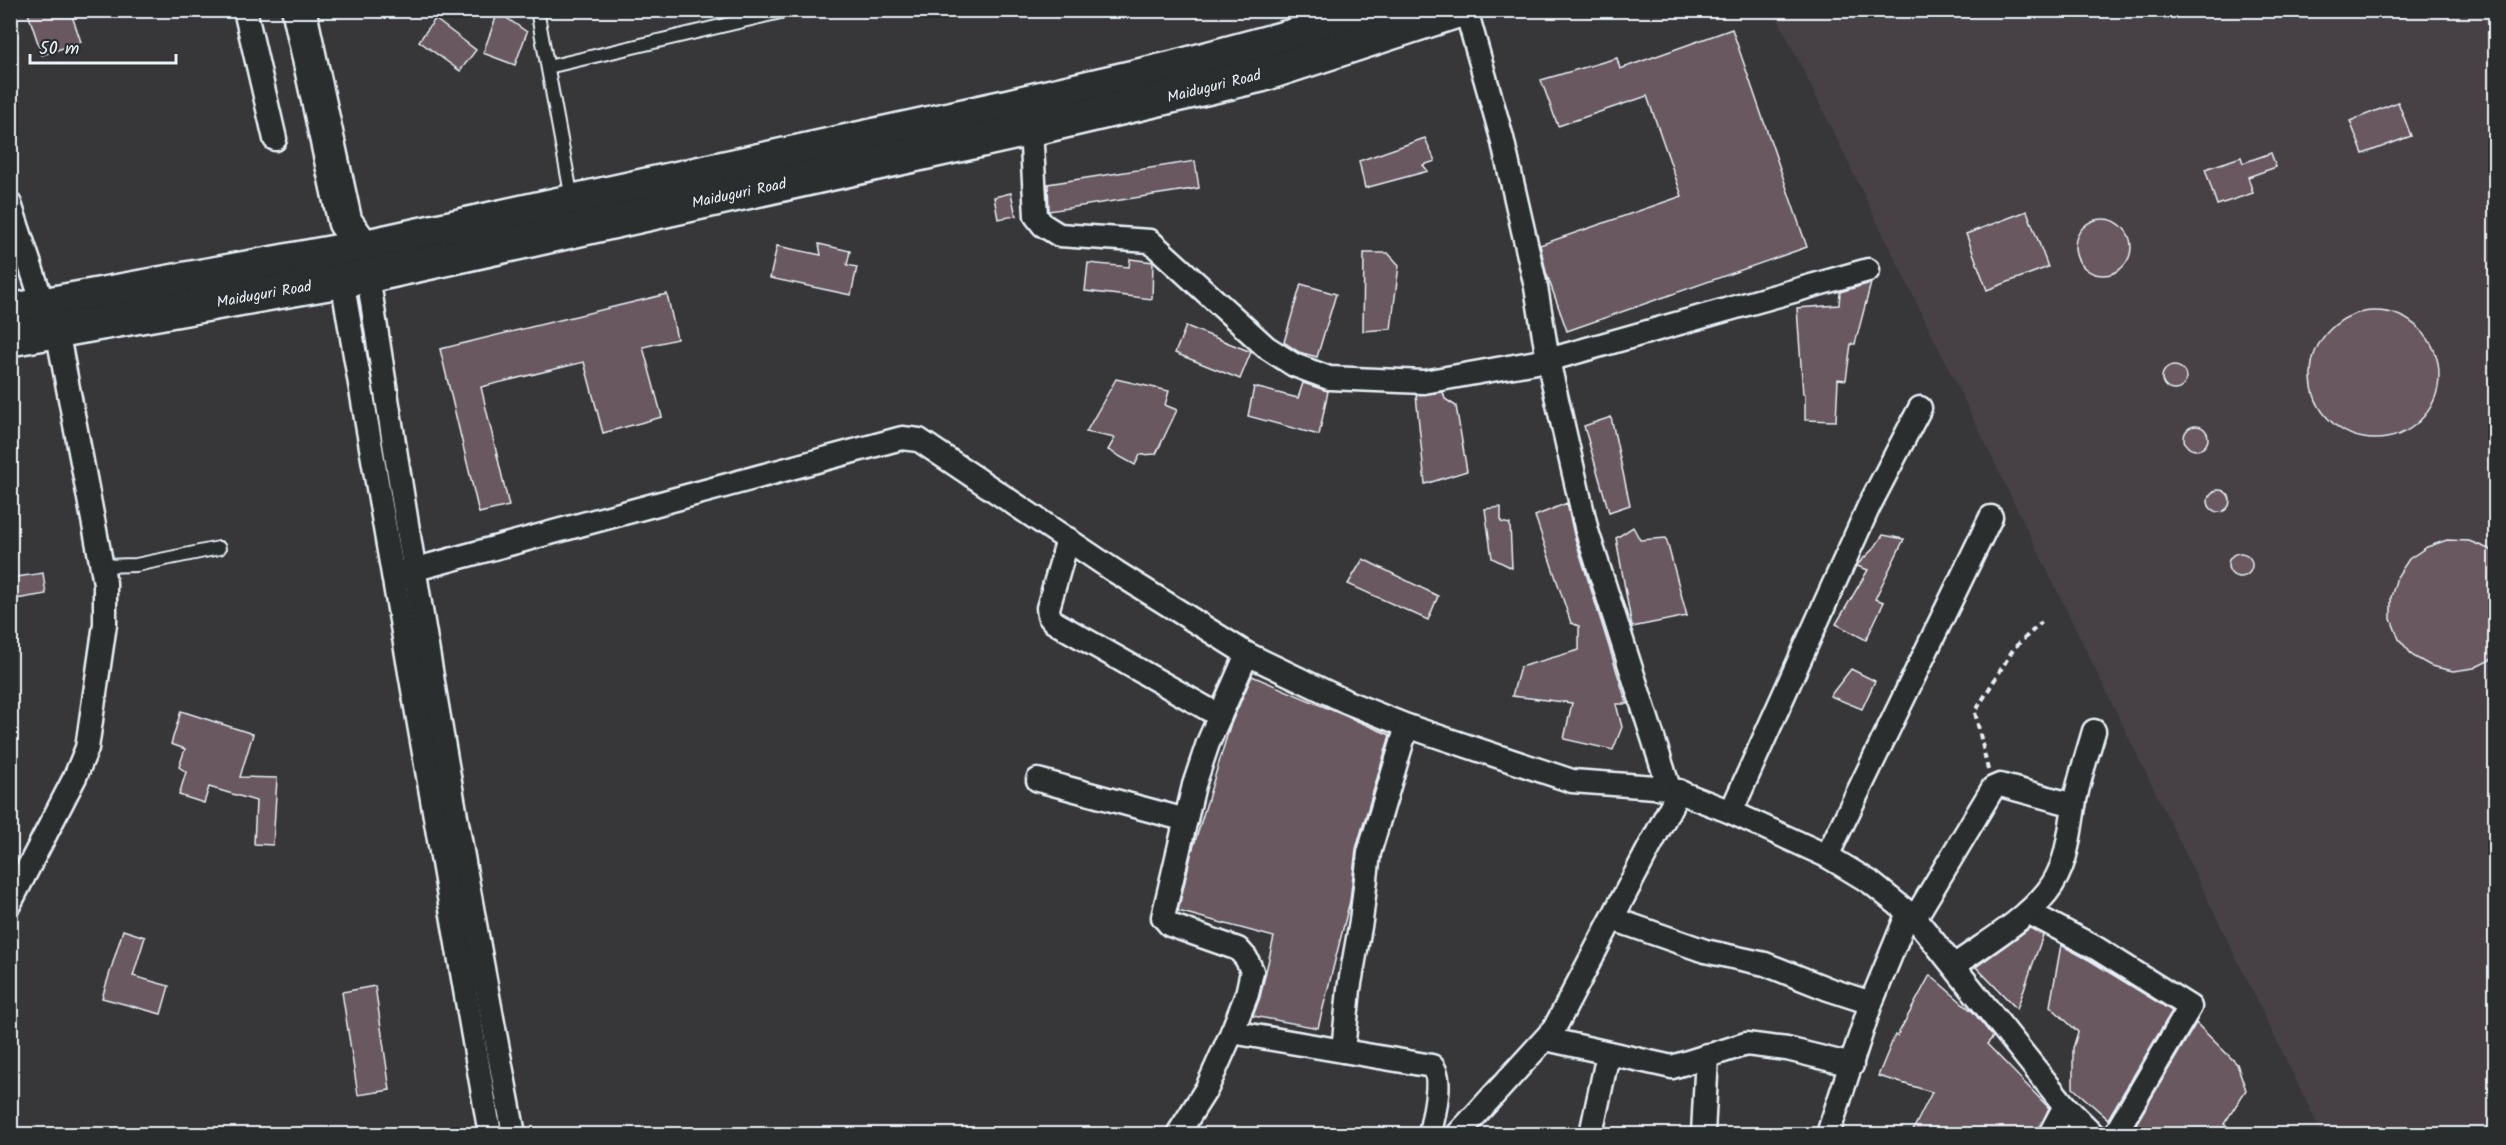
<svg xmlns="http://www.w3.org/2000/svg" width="2506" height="1145" font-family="Kalam,sans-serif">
  <rect width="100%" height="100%" fill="#373638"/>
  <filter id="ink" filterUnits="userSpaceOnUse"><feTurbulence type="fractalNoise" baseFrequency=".0167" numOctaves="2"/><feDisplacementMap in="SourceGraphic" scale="12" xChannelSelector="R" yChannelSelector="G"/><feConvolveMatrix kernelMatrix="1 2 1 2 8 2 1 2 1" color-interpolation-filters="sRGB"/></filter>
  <g filter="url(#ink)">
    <polygon fill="#464044" points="1774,11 2495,11 2495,1134 2322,1134"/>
    <g fill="#695861" stroke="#e8f1f8" stroke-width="1.5">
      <polygon points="27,10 70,10 81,42 42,55"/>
      <polygon points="498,12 527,32 515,65 483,53"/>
      <polygon points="435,19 476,50 460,71 419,41"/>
      <polygon points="1732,29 1807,247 1567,331 1546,272 1540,245 1682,196 1647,96 1558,126 1541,80 1617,58 1620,69"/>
      <polygon points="2398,102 2411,136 2363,154 2350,121"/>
      <polygon points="1425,138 1435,161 1423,165 1428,171 1365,188 1359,161"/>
      <polygon points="2271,153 2276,167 2248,177 2253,193 2217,205 2205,169 2241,157 2243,163"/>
      <polygon points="1195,161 1199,188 1049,211 1048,184"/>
      <polygon points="1011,193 1016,216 998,219 994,197"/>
      <polygon points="2027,211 2048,267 1987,290 1966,234"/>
      <circle cx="2103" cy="247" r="28"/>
      <polygon points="819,244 850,251 847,265 857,267 851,295 770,278 777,246 821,255"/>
      <polygon points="1364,253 1388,253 1399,265 1391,329 1363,331"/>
      <polygon points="1130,259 1153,262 1152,299 1085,291 1088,263 1129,267"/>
      <polygon points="1871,283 1855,344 1851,344 1846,380 1838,379 1836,421 1805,420 1805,394 1803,394 1797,308 1839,305 1840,292"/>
      <polygon points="1301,284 1336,294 1317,357 1299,352 1284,342"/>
      <polygon points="667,294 677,339 643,347 662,417 603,433 584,362 481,387 509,506 479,513 440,349"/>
      <circle cx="2375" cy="375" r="64"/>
      <polygon points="1186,326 1251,352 1240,379 1175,353"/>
      <circle cx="2174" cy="378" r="12"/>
      <polygon points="1116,379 1169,391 1165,405 1177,410 1156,454 1140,455 1135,465 1108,450 1115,438 1086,432"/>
      <polygon points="1303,383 1328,391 1319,435 1248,416 1254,387 1298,398"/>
      <polygon points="1443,392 1445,399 1456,406 1467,471 1425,484 1416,395"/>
      <polygon points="1611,417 1630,505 1609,512 1584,426"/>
      <circle cx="2196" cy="438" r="12"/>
      <circle cx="2219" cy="501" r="11"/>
      <polygon points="1567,503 1574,535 1627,704 1616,704 1622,727 1613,750 1564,739 1572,703 1512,696 1520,667 1579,650 1579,626 1571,623 1535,516"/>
      <polygon points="1501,507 1501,522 1510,524 1512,568 1492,558 1485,509"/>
      <polygon points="1633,527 1640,540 1666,538 1687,616 1632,627 1616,538"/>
      <polygon points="1883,535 1904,539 1875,599 1884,602 1866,640 1836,624 1868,570 1857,566 1858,564 1874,548"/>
      <polygon points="2447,540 2469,541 2489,549 2496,554 2496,657 2474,668 2453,671 2431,666 2413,656 2399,639 2391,619 2391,597 2397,577 2409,559 2427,547"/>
      <circle cx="2240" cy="565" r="12"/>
      <polygon points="1363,559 1438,596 1428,620 1348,584"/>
      <polygon points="43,573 46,594 10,600 10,578"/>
      <polygon points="1851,669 1875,681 1862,709 1830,696"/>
      <polygon points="1252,676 1390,735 1356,849 1350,901 1318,1028 1253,1016 1260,997 1274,937 1178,911 1191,855 1230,726"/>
      <polygon points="181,711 253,734 240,777 277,778 273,845 254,844 256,801 209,787 204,803 179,795 186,772 179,767 185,749 171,744"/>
      <polygon points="2030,928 2043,935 2017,1009 1976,967"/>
      <polygon points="123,930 145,937 133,976 169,986 161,1014 102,998"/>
      <polygon points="2061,945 2089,960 2172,1011 2108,1119 2073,1088 2073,1048 2078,1032 2050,1006"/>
      <polygon points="1930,975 1974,1013 1993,1037 1987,1044 2049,1108 2037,1134 1911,1134 1932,1092 1878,1076 1895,1035 1897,1036"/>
      <polygon points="375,986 390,1090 358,1095 342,992"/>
      <polygon points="2196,1023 2237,1064 2246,1090 2224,1124 2239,1134 2130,1134"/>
    </g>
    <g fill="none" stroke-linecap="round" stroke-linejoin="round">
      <defs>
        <g id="lane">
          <polyline points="537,10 572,199"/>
          <polyline points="548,67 789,10"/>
          <polyline points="102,566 136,565 219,548"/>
        </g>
        <g id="street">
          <polyline points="245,10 275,139"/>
          <polyline points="1466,10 1502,138 1536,287 1548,360 1587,531 1669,788"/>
          <polyline points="1031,129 1036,216 1043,225 1059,235 1150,241 1266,347 1294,365 1329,378 1424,382 1548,360 1868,270"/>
          <polyline points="10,204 43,304"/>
          <path d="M368,276C412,563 459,849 514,1134"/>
          <polyline points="342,280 490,1134"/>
          <polyline points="1068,539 1048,608 1049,616 1054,622 1220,716"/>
          <polyline points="394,575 902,438 919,440 1116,572 1247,654 1347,702 1407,726 1572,781 1669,788 1731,812 1827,856 1870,882 1915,918 2065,1106 2093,1134"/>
          <polyline points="1038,780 1186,820"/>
          <polyline points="1731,812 1869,506 1920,408"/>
          <polyline points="1827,856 1991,517"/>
          <polyline points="10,903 75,777 87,748 105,624 105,583 57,330"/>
          <polyline points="2028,912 2096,948 2190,1007 2115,1134"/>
          <polyline points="1915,918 1993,788 2000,785 2074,805"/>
          <polyline points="1613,919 1705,951 1765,964 1828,989 1871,1003"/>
          <path d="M1954,966C1985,943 2022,923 2047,892C2067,867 2069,837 2074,806C2078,781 2087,756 2094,731"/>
          <polyline points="1232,1032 1343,1051 1349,989 1361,921 1369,853 1407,726"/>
          <polyline points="1546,1039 1672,1067 1746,1044 1787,1049 1852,1065"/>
          <path d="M1343,1051L1432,1066C1444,1078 1433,1117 1430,1134"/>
          <polyline points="1178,1134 1207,1088 1232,1032 1247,994 1252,971 1246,958 1238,949 1170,925 1163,917 1194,785 1208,743 1247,654"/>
          <polyline points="1458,1134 1554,1029 1679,791"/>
          <polyline points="1591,1134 1608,1054"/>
          <polyline points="1703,1134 1707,1055"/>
          <polyline points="1828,1134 1871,1003 1908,913"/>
          <polyline points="2050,1134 2065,1106"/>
        </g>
        <polyline id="secondary" points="299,10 345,222 363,247 368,274"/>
        <g id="highway">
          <polyline points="10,311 363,247 1009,106 1173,68 1304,33 1373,10"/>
          <polyline points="10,339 368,276 1031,129 1261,75 1460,10"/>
        </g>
      </defs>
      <use href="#lane" stroke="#e8f1f8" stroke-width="16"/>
      <use href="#street" stroke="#e8f1f8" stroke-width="27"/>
      <use href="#secondary" stroke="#e8f1f8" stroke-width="38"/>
      <use href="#highway" stroke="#e8f1f8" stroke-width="38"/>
      <polyline stroke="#e8f1f8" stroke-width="4" stroke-dasharray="6 4.5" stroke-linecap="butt" points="1988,770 1975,712 2014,648 2042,622"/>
      <use href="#lane" stroke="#2a2d2e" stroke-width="12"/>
      <use href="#street" stroke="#2a2d2e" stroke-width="22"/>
      <use href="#secondary" stroke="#2a2d2e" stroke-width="33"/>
      <use href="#highway" stroke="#2a2d2e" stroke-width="33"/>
    </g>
  </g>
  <g text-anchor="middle" stroke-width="4.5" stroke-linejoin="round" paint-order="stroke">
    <g font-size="15" fill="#e8f1f8" stroke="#2a2d2e">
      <text transform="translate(1214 86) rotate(-14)" y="5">Maiduguri Road</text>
      <text transform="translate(739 193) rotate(-12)" y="5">Maiduguri Road</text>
      <text transform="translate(264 294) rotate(-10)" y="5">Maiduguri Road</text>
    </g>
  </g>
  <rect width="2506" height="1145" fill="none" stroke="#2a2d2e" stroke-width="36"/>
  <rect x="18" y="18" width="2470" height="1109" fill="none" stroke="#e8f1f8" stroke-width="2" filter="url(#ink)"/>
  <path d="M30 54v9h146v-9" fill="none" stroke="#e8f1f8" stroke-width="3"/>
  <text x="39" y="54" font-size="18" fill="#e8f1f8" stroke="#2a2d2e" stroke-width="4.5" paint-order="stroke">50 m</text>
</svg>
